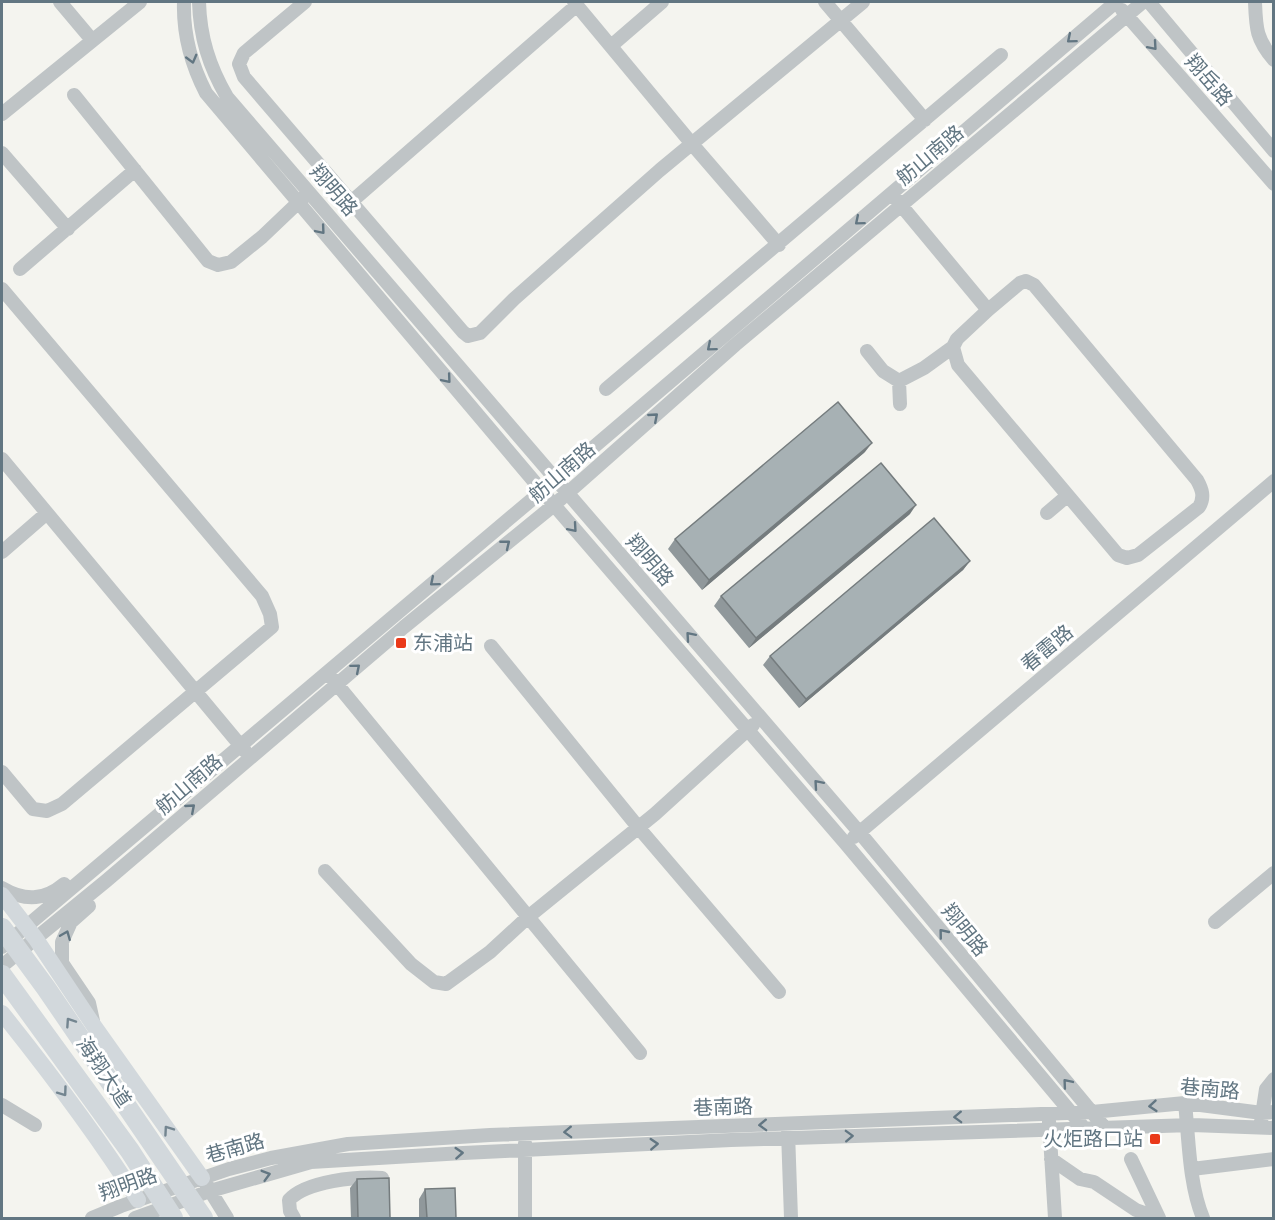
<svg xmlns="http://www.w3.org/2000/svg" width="1275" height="1220" viewBox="0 0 1275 1220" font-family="Helvetica,'Noto Sans SC',sans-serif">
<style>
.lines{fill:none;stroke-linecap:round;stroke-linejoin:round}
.minor{stroke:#bfc4c6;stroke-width:14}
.major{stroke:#d2d8dc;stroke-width:16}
.highway{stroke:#d2d8dc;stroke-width:20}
.wall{fill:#90989b}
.shaded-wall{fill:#757c7e}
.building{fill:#a7b1b4;stroke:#757c7e;stroke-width:1.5}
.oneway{stroke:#627682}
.oneway2{stroke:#738590}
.poi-dot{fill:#ea3919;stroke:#fff;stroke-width:2}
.labels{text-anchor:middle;stroke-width:6;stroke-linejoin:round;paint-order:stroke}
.street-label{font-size:20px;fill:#627682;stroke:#fff}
.poi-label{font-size:20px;fill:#627682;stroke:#fff;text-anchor:start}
</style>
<rect width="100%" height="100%" fill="#f4f4ef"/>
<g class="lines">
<path class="minor" d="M60,2L92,40
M184,2C183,34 191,64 206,93L554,505L846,844L1084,1128
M199,2C200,37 209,66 227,97L860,833L1105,1128
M305,2L244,53L239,64L244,77L463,332L468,336L480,333L514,299L660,170L863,2
M574,2L692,144L779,245
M825,2L925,120
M1149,2L1274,151
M1255,2C1256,28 1256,39 1274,60
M1122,10L1274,184
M611,46L662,2
M74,95L208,261L218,265L231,262L262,237L304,197
M2,114L140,2
M2,153L68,229
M895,198L988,310L957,339L953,347L958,365L1118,555L1127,558L1138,555L1199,507C1205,497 1202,489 1197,480L1034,285L1026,281L1020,283L988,310
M351,202L577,5
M20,269L135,170
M2,289L262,596L270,614L272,627L62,804L47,811L33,809L2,772
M867,351L883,371L899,381L924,368L953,347
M899,381L900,404
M606,389L1001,55
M2,459L245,751
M1047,513L1067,496
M2,552L47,513
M491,646L638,827L779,992
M331,677L640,1053
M854,837L1274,481
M325,871L411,964L434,982L446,984L490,952L528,917L655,814L753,725
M2,888C24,901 44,901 64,884
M89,906L71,922L62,942V963L89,1003L93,1021
M1215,922L1274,873
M2,947L555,480L1116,2
M2,966L106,881L404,627L554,505L735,345L1143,2
M1185,1103C1189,1141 1189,1184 1203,1218
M2,1105L35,1125
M1049,1121L1055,1218
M1261,1122L1266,1089L1274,1079
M788,1132L791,1218
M1051,1159L1080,1179L1094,1182L1136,1210L1159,1218
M1131,1159L1159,1218
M1192,1169L1274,1159
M206,1184L227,1218
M92,1218L121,1206L229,1169L271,1158L348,1144L490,1135L1092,1112L1185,1103L1262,1113L1274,1112
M135,1218L210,1191L311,1162L463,1153L731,1140L1192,1125L1274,1128
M294,1218L290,1211L289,1200C306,1181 358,1176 382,1178
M525,1218V1143"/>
<path class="major" d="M2,895L36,939L94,1026L202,1178
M2,1013C50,1073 97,1135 138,1200"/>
<path class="highway" d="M2,928L46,988L203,1218
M2,975L130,1151L173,1218"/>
</g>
<path class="wall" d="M865,452L702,590L668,549L675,539Z
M910,514L749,648L714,606L721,596Z
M970,561L963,570L799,708L763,665L770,656Z
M357,1179L390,1218H351L350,1188Z
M425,1189L456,1218H419V1199Z"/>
<path class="shaded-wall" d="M872,443L865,452L702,590L709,580Z
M916,505L910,514L749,648L756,638Z
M970,561L963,570L799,708L806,699Z"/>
<path class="building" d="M838,402L872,443L709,580L675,539Z
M881,463L916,505L756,638L721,596Z
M934,518L970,561L806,699L770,656Z
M389,1178L390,1218H358L357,1179Z
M455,1188L456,1218H427L425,1189Z"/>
<defs><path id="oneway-chevron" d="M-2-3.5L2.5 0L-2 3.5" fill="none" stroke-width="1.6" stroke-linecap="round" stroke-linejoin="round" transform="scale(1.5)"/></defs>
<g class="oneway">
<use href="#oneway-chevron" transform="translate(1071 39) rotate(140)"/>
<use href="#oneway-chevron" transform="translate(1153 46) rotate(49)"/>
<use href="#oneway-chevron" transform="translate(192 59) rotate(75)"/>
<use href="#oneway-chevron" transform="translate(859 221) rotate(140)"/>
<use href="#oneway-chevron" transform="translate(321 230) rotate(50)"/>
<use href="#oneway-chevron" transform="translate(711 347) rotate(140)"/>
<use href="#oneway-chevron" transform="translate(447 379) rotate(50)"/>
<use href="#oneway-chevron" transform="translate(654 417) rotate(-41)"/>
<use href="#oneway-chevron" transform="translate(573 528) rotate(49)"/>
<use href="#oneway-chevron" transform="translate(506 544) rotate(-39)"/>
<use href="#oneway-chevron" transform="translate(434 582) rotate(140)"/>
<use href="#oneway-chevron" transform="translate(690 636) rotate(-131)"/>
<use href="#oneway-chevron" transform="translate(356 668) rotate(-40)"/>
<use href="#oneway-chevron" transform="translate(818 784) rotate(-131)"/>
<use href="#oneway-chevron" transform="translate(191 808) rotate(-41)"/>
<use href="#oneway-chevron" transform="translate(943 933) rotate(-129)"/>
<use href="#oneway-chevron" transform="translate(66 935) rotate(-68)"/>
<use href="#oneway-chevron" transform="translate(1067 1083) rotate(-130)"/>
<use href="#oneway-chevron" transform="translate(1153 1106) rotate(175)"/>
<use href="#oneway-chevron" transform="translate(958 1117) rotate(178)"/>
<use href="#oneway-chevron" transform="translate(763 1125) rotate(178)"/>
<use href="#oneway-chevron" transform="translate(568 1132) rotate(178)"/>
<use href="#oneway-chevron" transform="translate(849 1136) rotate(-2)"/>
<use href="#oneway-chevron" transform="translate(654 1144) rotate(-3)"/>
<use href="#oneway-chevron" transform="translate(459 1153) rotate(-4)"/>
<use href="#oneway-chevron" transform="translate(266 1175) rotate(-16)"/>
</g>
<g class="oneway2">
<use href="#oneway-chevron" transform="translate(70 1022) rotate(-124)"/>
<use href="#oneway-chevron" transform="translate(63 1092) rotate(54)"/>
<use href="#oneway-chevron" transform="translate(168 1130) rotate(-125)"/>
</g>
<g class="poi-dot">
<rect x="395" y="637" width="12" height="12" rx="3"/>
<rect x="1149" y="1133" width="12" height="12" rx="3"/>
</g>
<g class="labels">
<g class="street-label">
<text transform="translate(1209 80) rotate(49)" y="7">翔岳路</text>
<text transform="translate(930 155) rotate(-40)" y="7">舫山南路</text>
<text transform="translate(334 190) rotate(49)" y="7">翔明路</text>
<text transform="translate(562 472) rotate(-41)" y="7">舫山南路</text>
<text transform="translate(650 560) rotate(49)" y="7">翔明路</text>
<text transform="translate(1047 648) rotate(-40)" y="7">春雷路</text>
<text transform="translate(189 784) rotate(-41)" y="7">舫山南路</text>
<text transform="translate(965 930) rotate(51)" y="7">翔明路</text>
<text transform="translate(104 1072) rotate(56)" y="7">海翔大道</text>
<text transform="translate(1210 1089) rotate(5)" y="7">巷南路</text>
<text transform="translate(723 1107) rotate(-2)" y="7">巷南路</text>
<text transform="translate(235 1148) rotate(-16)" y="7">巷南路</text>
<text transform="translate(128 1184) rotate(-20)" y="7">翔明路</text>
</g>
<g class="poi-label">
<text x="413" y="650">东浦站</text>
<text x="1143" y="1146" text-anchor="end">火炬路口站</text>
</g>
</g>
<rect width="1275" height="1220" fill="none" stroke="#627682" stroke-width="6"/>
</svg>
